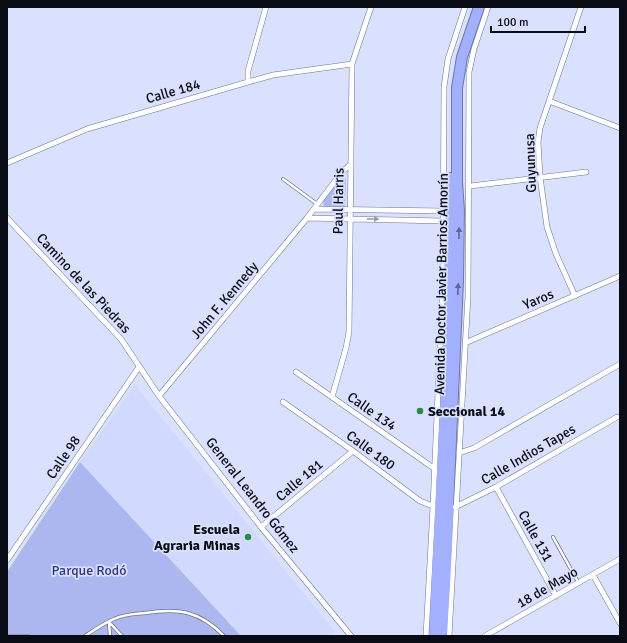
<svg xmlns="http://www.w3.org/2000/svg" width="627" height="643" viewBox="0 0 627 643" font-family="Signika,sans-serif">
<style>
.built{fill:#d1d9fe}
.green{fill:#acb7ef}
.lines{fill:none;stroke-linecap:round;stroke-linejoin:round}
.lane-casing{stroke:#6f758f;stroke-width:4}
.street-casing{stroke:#6f758f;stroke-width:6}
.highway-casing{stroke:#6d77ac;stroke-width:12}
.lane{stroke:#fff;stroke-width:2.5}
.street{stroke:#fff;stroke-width:5}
.highway{stroke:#a2b0fd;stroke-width:10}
.oneway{fill:#9d9ea1}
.oneway2{fill:#5e6695}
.poi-dot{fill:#248d44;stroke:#dae1fe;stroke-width:1.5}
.labels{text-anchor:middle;stroke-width:3.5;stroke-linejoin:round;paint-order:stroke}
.street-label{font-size:14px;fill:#0a0c15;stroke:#dae1fe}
.poi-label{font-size:14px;font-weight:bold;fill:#0a0c15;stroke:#dae1fe;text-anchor:start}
.park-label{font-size:14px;fill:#2f357e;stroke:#dae1fe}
</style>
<rect width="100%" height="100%" fill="#dae1fe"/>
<path class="built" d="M135,385L335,632L331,636H241L80,462Z"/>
<path class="green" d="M341,177L346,179L345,205L343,207H324L323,201Z
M80,462L241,636H7V572Z"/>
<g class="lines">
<defs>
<path id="lane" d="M283,179L317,204
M553,537L578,582
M109,622L122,636
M109,623L110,636
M10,636H28
M85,636C94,630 104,623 114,619C124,614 135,614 145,613C179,608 200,611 224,636"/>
<path id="street" d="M248,82V71L266,7
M549,101L620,128
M7,163L87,129L248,82L273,75L352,64
M470,186L586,172
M314,209L443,211L444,212
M7,218L121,339L159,396L261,527L351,636
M307,218L443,221L445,219
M575,296L556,254L547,227L540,177L538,142L540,128L581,7
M465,343L620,276
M296,372L435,469
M159,396L307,218L342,172L351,164
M332,397L346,348L349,332L352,64L371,7
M283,402L353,451L420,501L435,507
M459,453L474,448L620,364
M496,487L556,596
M455,507L496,487L617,417
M261,527L353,451
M7,560L139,367
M593,575L620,623
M426,636L433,507L443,280L444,87L448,59L465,7
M449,636L468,296L469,72L474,49L488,7
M485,636L620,559"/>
<path id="highway" d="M434,636L448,347L451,178
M442,636C444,593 448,551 448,508L458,281L459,210L457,182V88L462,57L479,7"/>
</defs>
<use href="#lane" class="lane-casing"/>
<use href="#street" class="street-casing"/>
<use href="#highway" class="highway-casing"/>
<use href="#lane" class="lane"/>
<use href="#street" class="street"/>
<use href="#highway" class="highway"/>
</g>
<defs><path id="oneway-solid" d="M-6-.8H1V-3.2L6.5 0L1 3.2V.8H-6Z"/></defs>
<use class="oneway" href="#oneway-solid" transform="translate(373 219) rotate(1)"/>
<g class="oneway2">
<use href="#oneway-solid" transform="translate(459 233) rotate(-89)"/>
<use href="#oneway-solid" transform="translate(458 289) rotate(-88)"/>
</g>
<g class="poi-dot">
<circle cx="420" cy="411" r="4"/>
<circle cx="248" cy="537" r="4"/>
</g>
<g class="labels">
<g class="street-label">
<text transform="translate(173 91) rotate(-16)" y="5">Calle 184</text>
<text transform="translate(530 163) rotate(-92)" y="5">Guyunusa</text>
<text transform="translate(338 201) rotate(-89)" y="5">Paul Harris</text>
<text transform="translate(84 283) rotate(47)" y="5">Camino de las Piedras</text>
<text transform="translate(441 284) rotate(-89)" y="5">Avenida Doctor Javier Barrios Amorín</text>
<text transform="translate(538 299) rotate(-23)" y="5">Yaros</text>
<text transform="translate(224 300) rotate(-50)" y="5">John F. Kennedy</text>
<text transform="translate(372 411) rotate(35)" y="5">Calle 134</text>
<text transform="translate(371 450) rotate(36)" y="5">Calle 180</text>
<text transform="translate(528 454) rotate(-30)" y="5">Calle Indios Tapes</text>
<text transform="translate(63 457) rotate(-56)" y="5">Calle 98</text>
<text transform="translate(299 480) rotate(-40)" y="5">Calle 181</text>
<text transform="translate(253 495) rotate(52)" y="5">General Leandro Gómez</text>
<text transform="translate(536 536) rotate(61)" y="5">Calle 131</text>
<text transform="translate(547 587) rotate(-30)" y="5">18 de Mayo</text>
</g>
<g class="poi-label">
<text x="428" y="416">Seccional 14</text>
<text x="240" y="534" text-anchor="end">Escuela<tspan x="240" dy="16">Agraria Minas</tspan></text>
</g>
<g class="park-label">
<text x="89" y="575">Parque Rodó</text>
</g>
</g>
<rect width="627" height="643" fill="none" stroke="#0a0c15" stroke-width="16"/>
<path d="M491 26v6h94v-6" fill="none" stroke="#0a0c15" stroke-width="2"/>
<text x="497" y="26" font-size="12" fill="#0a0c15" stroke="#dae1fe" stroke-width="3" paint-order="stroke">100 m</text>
</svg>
